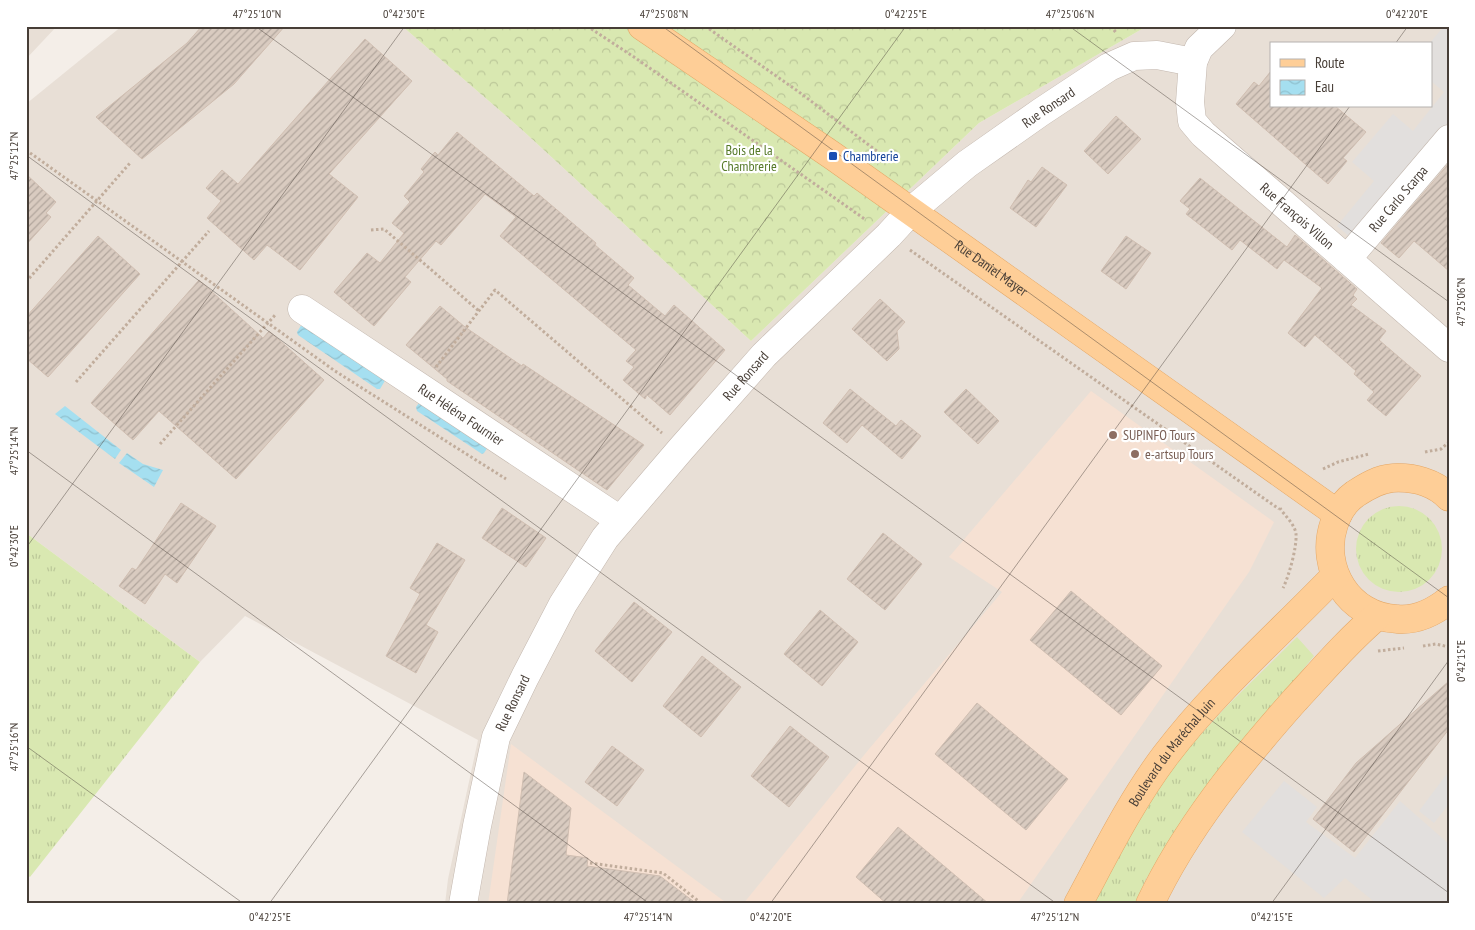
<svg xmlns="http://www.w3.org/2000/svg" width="1475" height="930" viewBox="0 0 1475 930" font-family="'PT Sans Narrow',sans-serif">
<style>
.residential{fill:#e8dfd6;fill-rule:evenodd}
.commercial{fill:#f6e1d3}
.grass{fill:url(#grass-tufts)}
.forest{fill:url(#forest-crowns)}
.parking{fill:#e2dfdd}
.water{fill:url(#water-waves)}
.building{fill:url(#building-hatch);stroke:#d0beb1}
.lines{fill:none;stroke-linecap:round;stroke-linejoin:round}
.minor-casing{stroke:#c3b7ae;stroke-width:29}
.major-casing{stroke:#e4a766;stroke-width:29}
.path{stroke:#c1ad9c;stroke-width:3;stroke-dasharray:2.5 2.5;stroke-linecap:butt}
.minor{stroke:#fff;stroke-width:28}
.major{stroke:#fece97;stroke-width:28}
.ticks{fill:none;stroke:#473e37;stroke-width:1;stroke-opacity:0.45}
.transit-dot{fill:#1a4fb4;stroke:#fff;stroke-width:2}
.education-dot{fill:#8d6e63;stroke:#fff;stroke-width:2}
.labels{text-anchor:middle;stroke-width:4.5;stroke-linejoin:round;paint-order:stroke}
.street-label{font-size:14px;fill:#473e37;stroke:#fff}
.park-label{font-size:14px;fill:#567a29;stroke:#fff}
.transit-label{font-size:14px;fill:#164399;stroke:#fff;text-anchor:start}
.education-label{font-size:14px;fill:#785e54;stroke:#fff;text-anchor:start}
.neatline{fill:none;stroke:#473e37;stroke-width:2}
.ticks-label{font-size:12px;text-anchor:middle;fill:#473e37}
</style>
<defs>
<pattern id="grass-tufts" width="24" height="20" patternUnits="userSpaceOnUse" patternTransform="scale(1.25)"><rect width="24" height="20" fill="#d9e8b1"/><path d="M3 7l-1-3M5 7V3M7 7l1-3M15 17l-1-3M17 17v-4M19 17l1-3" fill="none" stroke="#bcc899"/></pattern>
<pattern id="forest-crowns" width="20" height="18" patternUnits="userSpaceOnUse" patternTransform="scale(1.25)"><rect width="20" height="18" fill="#d9e8b1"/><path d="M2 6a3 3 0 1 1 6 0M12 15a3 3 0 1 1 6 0" fill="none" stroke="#bcc899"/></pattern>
<pattern id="water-waves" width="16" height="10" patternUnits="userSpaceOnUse" patternTransform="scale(1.25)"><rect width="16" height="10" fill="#a5dff0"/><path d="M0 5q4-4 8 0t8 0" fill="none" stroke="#8fc0ce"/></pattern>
<pattern id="building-hatch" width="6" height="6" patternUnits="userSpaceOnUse" patternTransform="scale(1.25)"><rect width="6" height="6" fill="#d9cbc0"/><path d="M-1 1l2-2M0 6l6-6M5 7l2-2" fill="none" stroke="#b2a69d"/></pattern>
</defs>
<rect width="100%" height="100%" fill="#f4eee8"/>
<path class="residential" d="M26,26H57L26,59Z
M122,26H402L520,128L751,341L979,123L1142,29L1158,26H1449V904H445L448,879L478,740L245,616L200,662L26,533V104ZM1271,44H1431V106H1271Z"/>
<path class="commercial" d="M1091,391L1274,522L1249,572L1017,904H743L869,749L1002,592L949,557Z
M511,744L728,904H488Z"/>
<path class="grass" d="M1356 549a43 43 0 1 1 86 0a43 43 0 1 1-86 0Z
M26,533L200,662L30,877L26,874Z
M1297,637L1314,656L1204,791L1146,879L1135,904H1094L1145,808L1185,752L1225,708Z"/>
<path class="forest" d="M402,26H1158L1142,29L979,123L751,341L520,128Z"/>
<path class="parking" d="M1444,26H1449V121L1351,238L1337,226L1374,181L1352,162L1393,114L1413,131L1444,92L1431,81V44H1429Z
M1449,771V804L1434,823L1419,811Z
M1284,781L1317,807L1306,822L1355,858L1400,801L1449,844V904H1377L1345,878L1324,898L1242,832Z"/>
<path class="water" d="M302,324L386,379L380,389H377L298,335L297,332Z
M419,403L488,447L484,453L482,454L417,411L416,407Z
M65,406L121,450L115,459L55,414Z
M127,453L143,464L163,470L154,487L119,463Z"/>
<path class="building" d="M202,26H285L234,84L142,159L96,117L187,43Z
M365,39L412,81L329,174L358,197L300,270L267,245L254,260L207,218L221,201L206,188L222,170L238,184Z
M1271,71V106H1335L1366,132L1343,158L1347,161L1328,184L1236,104L1254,82L1259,86Z
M1116,116L1141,139L1108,174L1084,151Z
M457,132L534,196L537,193L596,243L595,245L634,278L628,285L665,316L674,305L725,350L670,415L647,395L645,399L623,380L634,367L626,361L636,350L500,236L516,217L485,194L441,245L436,241L405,277L411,282L374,326L334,292L367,253L380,263L404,233L392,223L410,202L404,196L424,172L421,169L435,152L438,155Z
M1449,163V271L1414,241L1399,258L1381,243Z
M1042,167L1067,185L1036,227L1010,208L1028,180L1031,182Z
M26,174L56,202L46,213L51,217L26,245Z
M1200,178L1287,247L1295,235L1357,289L1353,295L1357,299L1351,305L1386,331L1379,340L1421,376L1386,416L1367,400L1374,392L1354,374L1356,371L1315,335L1305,347L1288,333L1322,288L1284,260L1277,269L1240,240L1232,250L1186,214L1190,209L1180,201Z
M98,236L140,274L48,377L26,358V317Z
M1126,236L1151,253L1126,289L1101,271Z
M199,280L263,338L269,331L324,380L236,479L159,411L133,440L91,403Z
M880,299L905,322L897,331L899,349L887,361L852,329Z
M440,306L465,327L500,351L522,366L523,364L644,445L607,490L447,381V379L406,345Z
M850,389L896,426L901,420L921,436L902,459L862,425L847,443L823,423Z
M966,389L999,421L978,444L944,412Z
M181,503L216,526L177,583L165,574L145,604L119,586L132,568L136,570Z
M502,508L546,538L526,567L482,538Z
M883,533L922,564L885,610L847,579Z
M437,543L465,560L426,625L438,632L416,673L386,656L420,594L410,588Z
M1071,591L1162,666L1121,715L1030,640Z
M634,602L672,632L632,682L595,651Z
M820,610L858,642L822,686L784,654Z
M702,656L741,687L701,737L663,706Z
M1449,681V729L1354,852L1313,819L1356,763Z
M977,703L1068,779L1026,830L935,754Z
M790,726L829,757L789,807L751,776Z
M612,746L644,770L617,806L585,782Z
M524,772L571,808L566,855L588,858L587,866L660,876L697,904H507Z
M898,827L989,904H887L856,877Z"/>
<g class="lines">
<defs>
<g id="minor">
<path id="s1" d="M1222,26L1199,48L1193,62L1190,102L1192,121L1203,134L1449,348"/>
<path id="s2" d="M1347,259L1449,139"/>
<path id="s3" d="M302,309L620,520"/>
<path id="s4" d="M463,904L477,826L496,737L525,677L563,604L605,538L681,449L764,355L889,235L911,211L967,164L1041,112L1109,67L1134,56L1157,55L1193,62"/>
</g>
<g id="major">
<path id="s5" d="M642,26L833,156L1338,514"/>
<path d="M1449,497C1434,482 1413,477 1393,478C1379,479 1367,486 1355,494C1345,501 1338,512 1334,524C1319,568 1349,617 1397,619C1417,621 1434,612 1449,600"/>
<path id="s6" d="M1078,904C1105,854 1131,801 1165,756C1215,690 1277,636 1335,576"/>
<path d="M1150,904C1186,828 1240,762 1295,700C1322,671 1347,641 1377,616"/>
</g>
</defs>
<use href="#minor" class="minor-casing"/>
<use href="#major" class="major-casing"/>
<path class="path" d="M587,26L634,57L866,220
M705,26L799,92L886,158
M1111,26L1117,34
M26,150L335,371L506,479
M371,230L384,229L479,311
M910,250L1279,509
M26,282L130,163
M436,367L495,290L662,433
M76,382L209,231
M160,444L276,314
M1425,452L1441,449L1449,442
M1323,469L1338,462L1369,454
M1280,508C1283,514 1295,524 1296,534C1297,547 1289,576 1283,588
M1423,646L1436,644L1449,647
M1378,651L1404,648
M590,863L663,873L702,904"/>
<use href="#minor" class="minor"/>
<use href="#major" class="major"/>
</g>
<path class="ticks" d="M255,26L1449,893M662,26L1449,598M1069,26L1449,302M1395,44L1408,26M26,155L1057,904M26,450L650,904M26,548L405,26M26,746L244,904M269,904L906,26M770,904L1350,106M1271,904L1449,660"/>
<rect class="transit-dot" x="828" y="151" width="10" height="10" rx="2.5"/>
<g class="education-dot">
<circle cx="1113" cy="435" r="5"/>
<circle cx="1135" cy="454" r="5"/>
</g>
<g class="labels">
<g class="street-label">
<text dy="5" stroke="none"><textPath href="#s4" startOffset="1018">Rue Ronsard</textPath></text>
<text dy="5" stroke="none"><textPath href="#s2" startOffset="79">Rue Carlo Scarpa</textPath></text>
<text dy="5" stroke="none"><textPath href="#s1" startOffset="248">Rue François Villon</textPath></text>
<text dy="5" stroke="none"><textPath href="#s5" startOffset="425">Rue Daniel Mayer</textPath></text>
<text dy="5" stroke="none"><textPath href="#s4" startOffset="612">Rue Ronsard</textPath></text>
<text dy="5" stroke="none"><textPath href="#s3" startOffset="191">Rue Héléna Fournier</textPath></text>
<text dy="5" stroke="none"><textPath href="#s4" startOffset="208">Rue Ronsard</textPath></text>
<text dy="5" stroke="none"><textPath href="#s6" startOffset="179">Boulevard du Maréchal Juin</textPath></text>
</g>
<g class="park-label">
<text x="749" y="155">Bois de la<tspan x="749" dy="16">Chambrerie</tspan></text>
</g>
<g class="transit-label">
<text x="843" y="161">Chambrerie</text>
</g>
<g class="education-label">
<text x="1123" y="440">SUPINFO Tours</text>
<text x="1145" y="459">e-artsup Tours</text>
</g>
</g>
<rect width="1475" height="930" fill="none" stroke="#ffffff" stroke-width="55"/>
<rect x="1270" y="42" width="162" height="65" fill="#ffffff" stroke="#b5b2af"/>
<rect x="1280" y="59" width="25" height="8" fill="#fece97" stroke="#b5b2af"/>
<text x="1315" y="68" font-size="15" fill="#473e37">Route</text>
<rect x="1280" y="80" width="25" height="15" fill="url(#water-waves)" stroke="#b5b2af"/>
<text x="1315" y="92" font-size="15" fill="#473e37">Eau</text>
<rect x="28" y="28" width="1420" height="874" class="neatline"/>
<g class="ticks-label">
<text x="257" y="18">47°25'10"N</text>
<text x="404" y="18">0°42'30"E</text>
<text x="664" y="18">47°25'08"N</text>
<text x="906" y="18">0°42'25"E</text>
<text x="1070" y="18">47°25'06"N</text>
<text x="1407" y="18">0°42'20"E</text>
<text transform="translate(14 156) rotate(-90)" y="4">47°25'12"N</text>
<text transform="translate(1461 302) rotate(-90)" y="4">47°25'06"N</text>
<text transform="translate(14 451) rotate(-90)" y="4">47°25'14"N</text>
<text transform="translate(14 546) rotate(-90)" y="4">0°42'30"E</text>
<text transform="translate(1461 661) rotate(-90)" y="4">0°42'15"E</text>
<text transform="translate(14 747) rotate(-90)" y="4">47°25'16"N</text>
<text x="270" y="921">0°42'25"E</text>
<text x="648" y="921">47°25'14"N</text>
<text x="771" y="921">0°42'20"E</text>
<text x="1055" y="921">47°25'12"N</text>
<text x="1272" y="921">0°42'15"E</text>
</g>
</svg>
